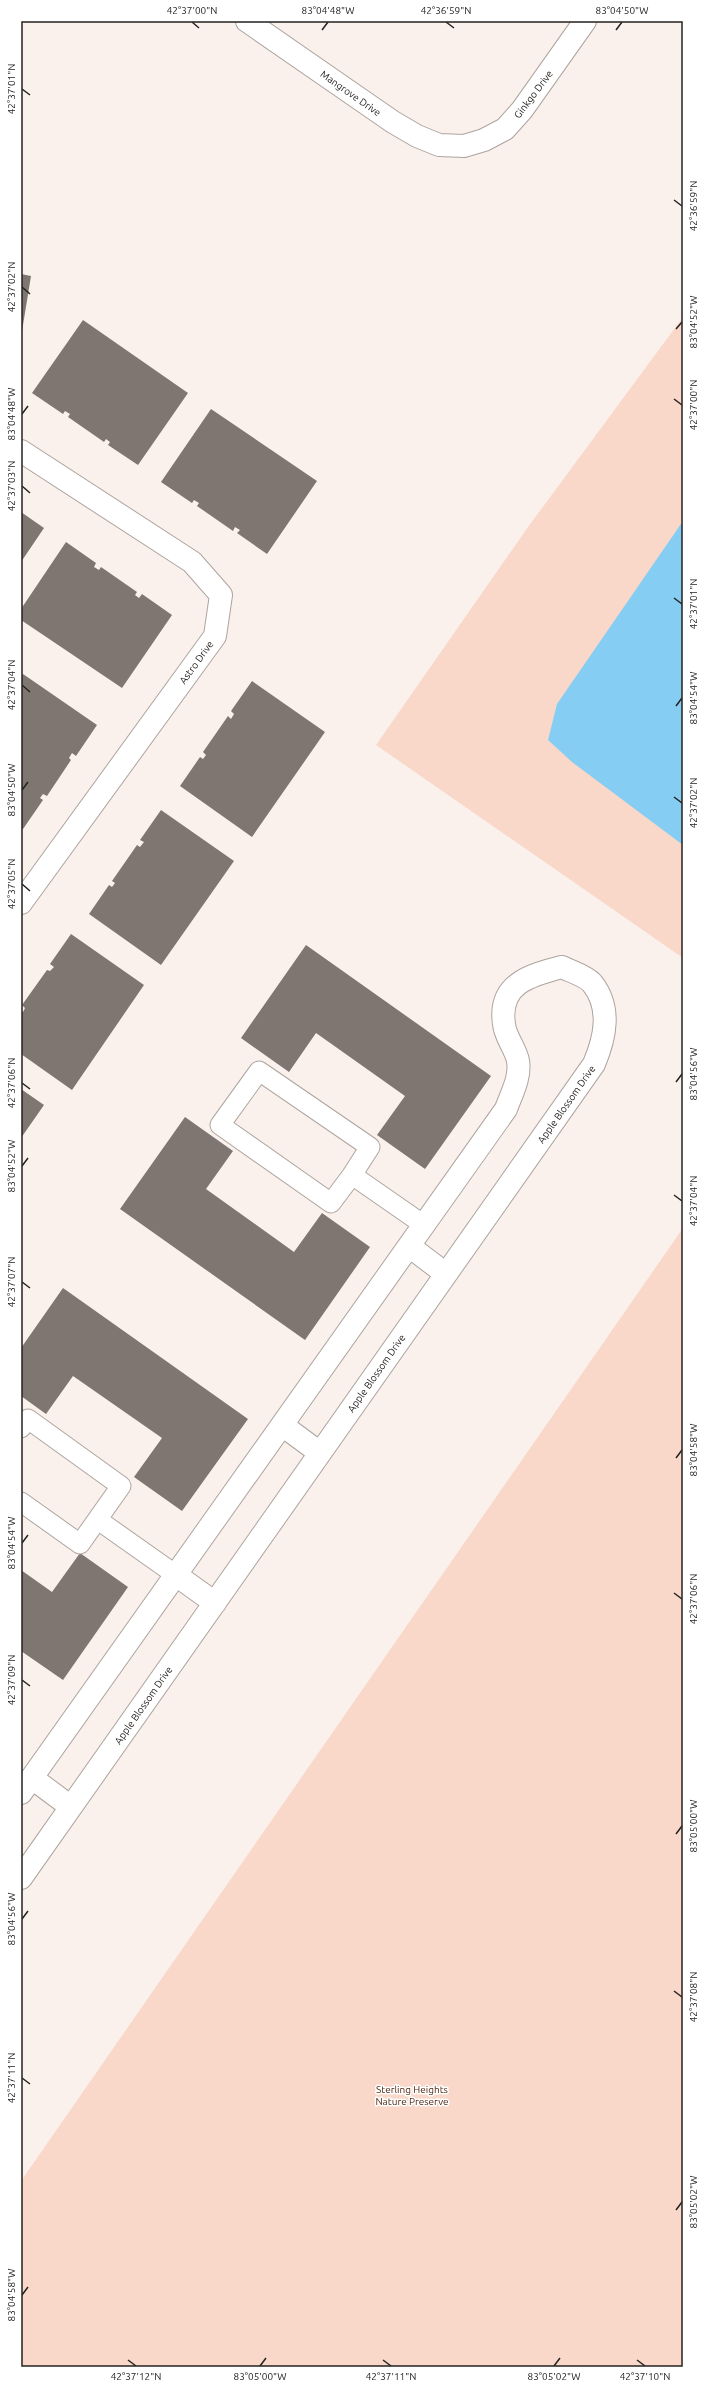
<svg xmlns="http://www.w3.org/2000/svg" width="704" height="2388" viewBox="0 0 704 2388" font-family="Ubuntu,sans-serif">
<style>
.green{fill:#f9d8c9}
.water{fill:#86cdf3}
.building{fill:#7f7672}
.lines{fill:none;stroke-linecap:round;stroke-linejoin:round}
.lane-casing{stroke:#ada49f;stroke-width:21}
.street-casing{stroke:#ada49f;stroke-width:24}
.lane{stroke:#fff;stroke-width:19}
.street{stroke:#fff;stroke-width:22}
.ticks{fill:none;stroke:#252220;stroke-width:1.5}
.labels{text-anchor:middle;stroke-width:3;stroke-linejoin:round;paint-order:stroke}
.street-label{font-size:10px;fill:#252220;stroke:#fff}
.park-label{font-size:10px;fill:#481f08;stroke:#fff}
.neatline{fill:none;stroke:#252220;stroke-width:1.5}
.ticks-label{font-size:10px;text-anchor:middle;fill:#252220}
</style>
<rect width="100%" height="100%" fill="#fbf1ec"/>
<path class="green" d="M683,317V958L376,745L528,527Z
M683,1228V2367H21V2181Z"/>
<path class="water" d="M683,521V845L572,762L548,740L557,704Z"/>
<path class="building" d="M21,274L31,276L22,331H21Z
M83,320L188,393L138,465L108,445L110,442L106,439L104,442L68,417L70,414L65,411L63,414L32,393Z
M211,409L317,481L267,554L237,533L240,530L235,527L233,531L197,506L199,503L194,500L192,503L161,482Z
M21,512L44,528L21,562Z
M66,542L96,563L94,567L99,570L101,567L137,592L135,595L139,598L142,594L172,615L122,688L21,620V609Z
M23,674L97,725L76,756L72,753L69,758L71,760L47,796L43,794L40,798L43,800L23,829L21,828V677Z
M252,681L325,732L252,837L180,786L200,757L203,759L206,755L203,752L228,716L231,719L234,714L231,711Z
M161,810L234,861L161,965L89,914L109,885L112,887L115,883L112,881L137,845L140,847L144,842L140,840Z
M71,934L144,985L72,1090L21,1054V1011L23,1012L25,1008L22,1005L47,970L50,971L54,967L50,964Z
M306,945L491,1076L425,1169L377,1135L405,1096L316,1033L289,1072L241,1038Z
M21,1089L44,1105L21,1138Z
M185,1117L233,1151L206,1189L294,1252L322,1213L370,1247L305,1340L120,1209Z
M63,1288L248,1419L182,1511L134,1477L162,1438L73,1376L46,1414L21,1396V1348Z
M80,1553L128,1587L63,1680L21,1651V1570L52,1592Z"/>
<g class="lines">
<defs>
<path id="lane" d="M352,1175L331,1203L220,1125L259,1071L370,1147L352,1175L424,1225
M21,1428L28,1419L121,1486L80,1544L21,1502
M98,1520L176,1575"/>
<path id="street" d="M247,21L393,122L417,136L439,145L464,146L484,140L505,129L522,110L585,21
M21,451L192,562L221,595L215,636L21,903
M409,1246L446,1274
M282,1425L320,1453
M176,1575L215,1603
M32,1778L71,1807
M21,1793L506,1109C511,1095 521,1077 518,1061C516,1049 505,1037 504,1024C498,984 530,975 562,967C570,971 586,976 592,983C612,1008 605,1038 594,1064L21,1878"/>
</defs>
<use href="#lane" class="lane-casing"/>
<use href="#street" class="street-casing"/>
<use href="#lane" class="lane"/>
<use href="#street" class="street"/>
</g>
<path class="ticks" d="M192,22L199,28M446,22L454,28M322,30L328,22M616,30L622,22M22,89L30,95M674,200L682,206M22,287L30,294M676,329L682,322M674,399L682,405M22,414L28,406M22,486L30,493M674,598L682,604M22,685L30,692M676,706L682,698M22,790L28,782M674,797L682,803M22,884L30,891M676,1082L682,1074M22,1083L30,1089M22,1166L28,1158M674,1195L682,1201M22,1282L30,1288M676,1458L682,1450M22,1543L28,1535M674,1593L682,1599M22,1680L30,1686M676,1834L682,1826M22,1919L28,1911M674,1991L682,1997M22,2078L30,2084M676,2210L682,2202M22,2295L28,2287M128,2360L136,2366M383,2360L391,2366M637,2360L645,2366M260,2366L266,2358M554,2366L560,2358"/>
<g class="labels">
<g class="street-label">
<text transform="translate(351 93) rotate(35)" y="4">Mangrove Drive</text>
<text transform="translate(533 94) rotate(-53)" y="4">Ginkgo Drive</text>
<text transform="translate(196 662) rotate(-54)" y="4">Astro Drive</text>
<text transform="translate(566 1104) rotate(-55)" y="4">Apple Blossom Drive</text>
<text transform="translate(376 1373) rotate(-55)" y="4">Apple Blossom Drive</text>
<text transform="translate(143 1705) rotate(-55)" y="4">Apple Blossom Drive</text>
</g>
<g class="park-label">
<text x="412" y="2093">Sterling Heights<tspan x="412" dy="12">Nature Preserve</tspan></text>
</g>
</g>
<rect width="704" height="2388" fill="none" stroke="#ffffff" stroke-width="44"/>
<rect x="22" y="22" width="660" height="2344" class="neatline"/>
<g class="ticks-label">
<text x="192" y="14">42°37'00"N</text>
<text x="328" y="14">83°04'48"W</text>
<text x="446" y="14">42°36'59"N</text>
<text x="622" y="14">83°04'50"W</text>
<text transform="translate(11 89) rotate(-90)" y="4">42°37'01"N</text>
<text transform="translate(693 206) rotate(-90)" y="4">42°36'59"N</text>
<text transform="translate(11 287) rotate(-90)" y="4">42°37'02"N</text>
<text transform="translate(693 322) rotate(-90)" y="4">83°04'52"W</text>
<text transform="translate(693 405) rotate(-90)" y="4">42°37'00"N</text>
<text transform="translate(11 414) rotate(-90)" y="4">83°04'48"W</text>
<text transform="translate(11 486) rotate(-90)" y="4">42°37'03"N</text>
<text transform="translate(693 604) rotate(-90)" y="4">42°37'01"N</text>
<text transform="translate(11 685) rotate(-90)" y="4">42°37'04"N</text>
<text transform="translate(693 698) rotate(-90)" y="4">83°04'54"W</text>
<text transform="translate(11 790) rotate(-90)" y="4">83°04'50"W</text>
<text transform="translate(693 803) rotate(-90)" y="4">42°37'02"N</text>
<text transform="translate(11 884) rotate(-90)" y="4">42°37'05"N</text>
<text transform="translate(693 1074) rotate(-90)" y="4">83°04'56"W</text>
<text transform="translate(11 1083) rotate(-90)" y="4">42°37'06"N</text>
<text transform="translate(11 1166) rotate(-90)" y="4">83°04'52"W</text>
<text transform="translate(693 1201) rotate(-90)" y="4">42°37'04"N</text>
<text transform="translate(11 1282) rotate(-90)" y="4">42°37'07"N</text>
<text transform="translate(693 1450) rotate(-90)" y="4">83°04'58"W</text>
<text transform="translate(11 1543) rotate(-90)" y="4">83°04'54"W</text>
<text transform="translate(693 1599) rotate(-90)" y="4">42°37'06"N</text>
<text transform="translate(11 1680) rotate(-90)" y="4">42°37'09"N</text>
<text transform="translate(693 1826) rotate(-90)" y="4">83°05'00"W</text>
<text transform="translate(11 1919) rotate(-90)" y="4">83°04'56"W</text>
<text transform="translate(693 1997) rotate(-90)" y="4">42°37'08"N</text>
<text transform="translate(11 2078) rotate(-90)" y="4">42°37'11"N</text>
<text transform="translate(693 2202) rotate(-90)" y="4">83°05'02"W</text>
<text transform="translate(11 2295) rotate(-90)" y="4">83°04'58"W</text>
<text x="136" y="2380">42°37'12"N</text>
<text x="260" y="2380">83°05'00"W</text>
<text x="391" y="2380">42°37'11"N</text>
<text x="554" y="2380">83°05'02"W</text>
<text x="645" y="2380">42°37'10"N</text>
</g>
</svg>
